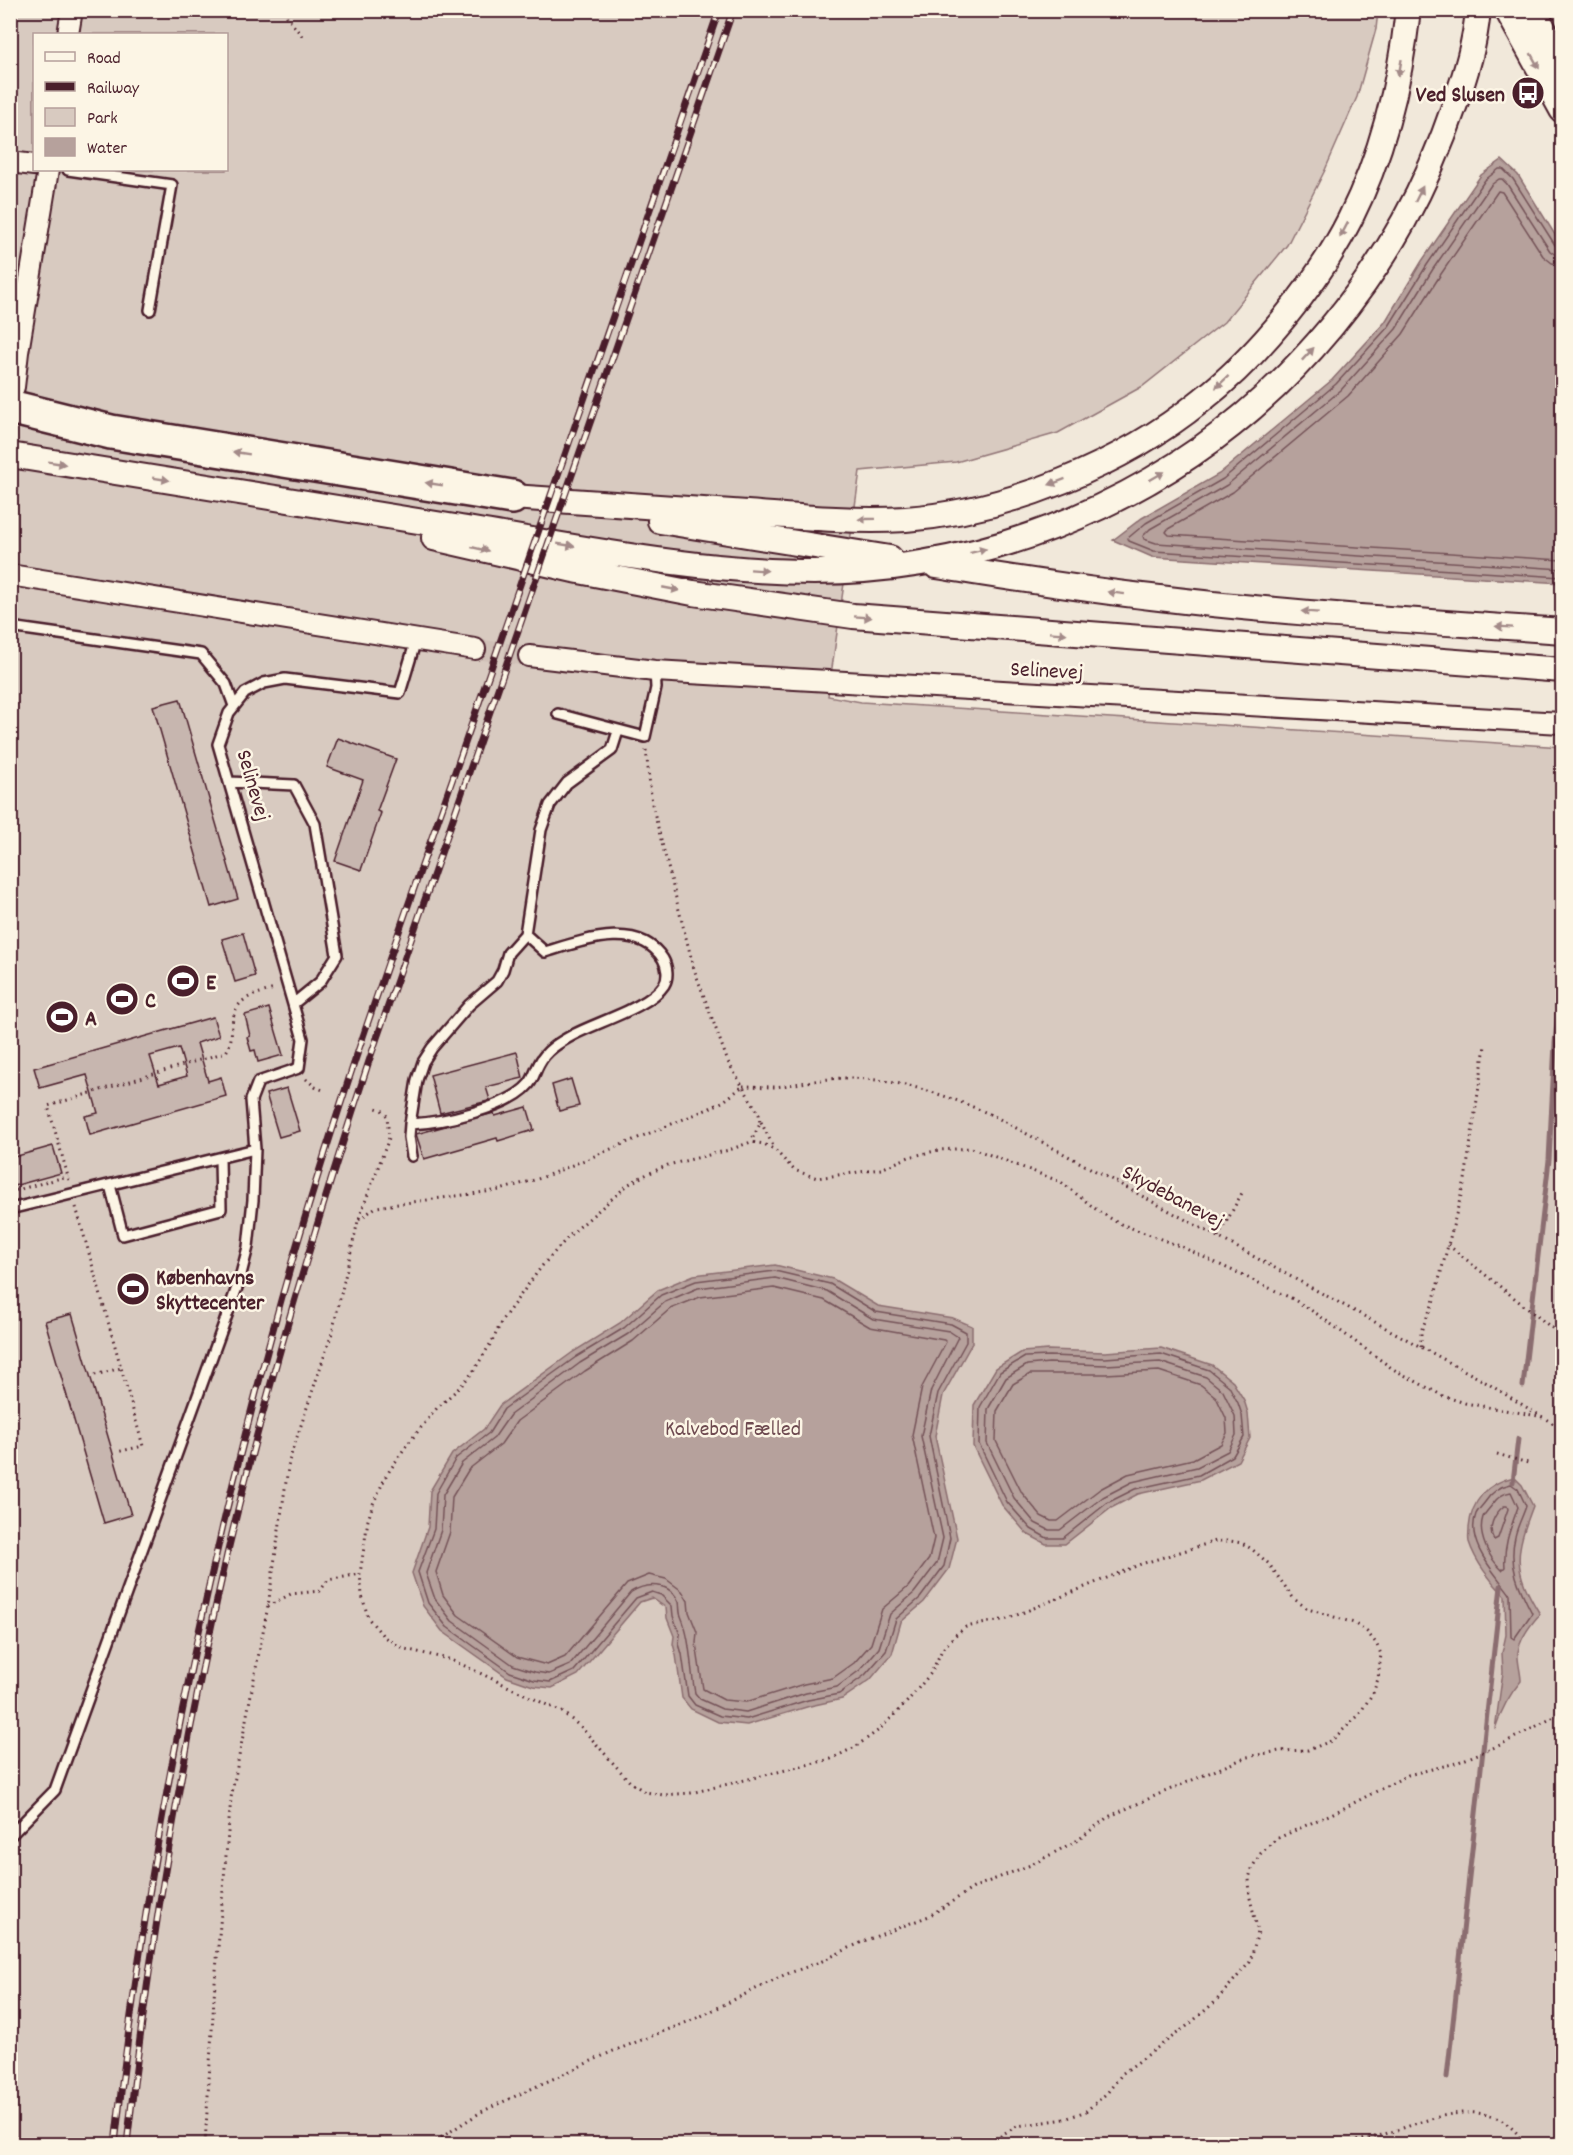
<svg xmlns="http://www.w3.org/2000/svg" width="1573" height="2155" viewBox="0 0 1573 2155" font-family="Dekko,sans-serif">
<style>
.green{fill:#d8cac0;stroke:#917476;stroke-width:1.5;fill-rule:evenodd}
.water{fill:#b6a19c;stroke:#8b6d6f;stroke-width:1.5}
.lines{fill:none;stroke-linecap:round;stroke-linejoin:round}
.shore{stroke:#755358;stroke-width:1.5}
.stream{stroke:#8b6d6f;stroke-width:5}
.building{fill:#c7b6af;stroke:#4a1f2b;stroke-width:1.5;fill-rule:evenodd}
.minor-tunnel{stroke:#d0c0b7;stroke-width:20;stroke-dasharray:20 10;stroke-linecap:butt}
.service-casing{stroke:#4a1f2b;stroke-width:14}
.minor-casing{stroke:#4a1f2b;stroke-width:24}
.tertiary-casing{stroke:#4a1f2b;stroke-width:28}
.motorway-casing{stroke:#4a1f2b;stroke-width:38}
.path{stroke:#4a1f2b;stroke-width:3;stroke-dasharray:1.5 4.5;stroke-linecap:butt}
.service{stroke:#fcf5e5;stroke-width:9}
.minor{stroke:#fcf5e5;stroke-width:20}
.tertiary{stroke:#fcf5e5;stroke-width:24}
.motorway{stroke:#fcf5e5;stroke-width:33}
.rail-casing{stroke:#4a1f2b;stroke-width:7}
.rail{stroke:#fcf5e5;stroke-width:4.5;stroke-dasharray:14;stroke-linecap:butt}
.oneway{fill:#a38a88}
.labels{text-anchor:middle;stroke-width:5;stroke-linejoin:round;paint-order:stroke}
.poi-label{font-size:22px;font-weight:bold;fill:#4a1f2b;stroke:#fcf5e5;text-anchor:start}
.street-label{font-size:22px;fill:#4a1f2b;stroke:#fcf5e5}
.park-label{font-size:22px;fill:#6e4a50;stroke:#fcf5e5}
</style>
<rect width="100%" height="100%" fill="#f1e8da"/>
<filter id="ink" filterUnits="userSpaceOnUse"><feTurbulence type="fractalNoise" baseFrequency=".0167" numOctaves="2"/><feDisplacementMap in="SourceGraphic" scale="12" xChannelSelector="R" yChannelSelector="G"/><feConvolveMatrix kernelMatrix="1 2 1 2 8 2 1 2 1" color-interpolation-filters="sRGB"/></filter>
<g filter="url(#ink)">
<path class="green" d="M11,11H1378L1376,29L1357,97L1325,170L1287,245L1224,322L1143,386L1058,433L956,462L860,471L828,696L861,702L1562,747V2144H11ZM34,34H226V170H34Z"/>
<path class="water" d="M1502,160L1518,175L1562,246V583L1152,557L1113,540L1142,518L1219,474L1332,380L1385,322L1422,261L1481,175Z
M775,1265L833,1279L878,1306L953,1318L972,1326V1343L943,1395L935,1436L957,1538L949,1569L924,1602L901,1622L892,1654L870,1680L842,1699L810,1706L747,1725L718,1722L691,1709L682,1698L676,1655L673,1644L674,1636L667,1618L666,1608L652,1598L640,1602L578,1675L552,1688L533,1686L507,1677L442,1631L423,1606L412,1573L428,1527L430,1491L452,1454L484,1429L500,1405L573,1352L620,1323L658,1290L694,1275Z
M1161,1348L1212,1365L1233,1382L1244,1400L1248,1413L1250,1438L1238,1461L1201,1480L1138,1494L1111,1508L1065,1544H1046L1027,1534L1002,1505L973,1446L974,1405L996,1368L1022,1352L1048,1350L1105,1352Z
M1514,1477L1522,1485L1533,1506C1515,1553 1512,1569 1540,1614C1531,1624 1520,1638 1518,1652C1517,1661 1521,1672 1521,1681C1508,1696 1501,1710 1495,1729L1503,1672L1502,1653L1506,1635L1505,1596C1491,1582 1475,1561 1469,1542C1468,1538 1469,1533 1469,1528C1471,1501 1487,1483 1514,1477Z"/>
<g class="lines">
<path class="shore" d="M1562,248L1555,245L1513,179L1503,169H1499L1485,180L1427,265L1389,326L1336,384L1223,479L1146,523L1128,538L1129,541L1154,551L1562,577
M1562,256L1556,255L1550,251L1507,184L1502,179H1499L1491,185L1433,269L1396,329L1341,390L1227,485L1150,529L1143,536L1144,539L1156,543L1562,569
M1562,265L1552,263L1543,256L1502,192L1498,191L1441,274L1403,334L1348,396L1233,492L1168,529L1166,532L1169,535L1562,560
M775,1271L830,1284L876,1312L951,1324L966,1332V1342L938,1393L929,1436L950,1538L944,1566L920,1598L896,1619L886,1651L865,1675L839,1694L808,1700L747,1719L720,1716L695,1705L688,1696L682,1654L679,1644L680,1635L673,1616L672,1606L661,1595L652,1592L636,1598L574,1671L550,1682L534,1680L510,1672L447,1627L428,1603L418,1572L434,1529L436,1493L456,1458L489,1433L504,1409L576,1357L624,1328L661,1295L696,1281Z
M775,1278L827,1291L873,1319L949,1331L958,1337L931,1390L921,1436L943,1538L937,1563L914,1593L890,1614L879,1648L860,1670L837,1687L806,1693L746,1712L722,1709L700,1699L695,1693C690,1667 691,1640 681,1616C679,1612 680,1607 679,1602C670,1582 647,1582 631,1592L570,1665L549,1674L535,1672L513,1665L452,1621L435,1599L426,1573L441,1530L443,1495L462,1463L494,1438L510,1415L580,1363L628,1334L665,1302L698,1288Z
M774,1288L824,1300L870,1327L944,1340L946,1342L922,1387L912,1435L934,1538L929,1559L908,1587L882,1609L871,1644L854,1663L833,1678L804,1684L746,1702L724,1700L703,1689L696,1643L697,1632L689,1612L688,1601L682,1591L666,1579L649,1575L627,1584L565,1657L547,1665L517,1657L458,1615L443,1595L436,1572L450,1532L452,1497L469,1469L501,1444L517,1421L585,1371L633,1341L670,1309L700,1297Z
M1161,1354L1209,1370L1229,1386L1238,1403L1242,1415L1244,1437L1233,1456L1199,1475L1135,1489L1107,1503L1063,1538H1047L1031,1529L1007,1502L979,1444L980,1407L1000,1372L1025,1357L1049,1356L1105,1358Z
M1160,1362L1206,1377L1223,1391L1235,1416L1236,1435L1228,1451L1197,1467L1132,1482L1103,1497L1060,1530H1049L1035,1523L1014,1498L987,1443L988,1409L1006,1378L1027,1365L1049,1363L1106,1365Z
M1159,1371L1201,1385L1216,1397L1226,1418L1227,1433L1221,1444L1193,1459L1128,1474L1100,1489L1058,1521H1051L1041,1516L1022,1493L996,1441L997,1411L1013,1384L1030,1374H1106Z
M1511,1484L1518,1489L1526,1506C1523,1516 1517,1526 1515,1537C1508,1566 1519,1588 1532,1613L1514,1639L1511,1637L1510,1594C1495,1573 1465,1543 1476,1514C1478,1510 1482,1506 1485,1502C1491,1493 1500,1486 1511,1484Z
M1511,1492L1518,1507C1511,1527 1503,1546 1505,1567L1502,1570C1489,1558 1477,1535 1483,1517C1485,1513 1489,1509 1492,1505C1496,1499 1503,1493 1511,1492Z
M1504,1506H1507L1508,1509L1498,1538L1494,1540C1487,1528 1494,1514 1504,1506Z"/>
<path class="stream" d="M1523,1386L1549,1160L1555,1043L1562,970
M1513,1482L1518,1439
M1447,2077L1501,1586"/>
</g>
<path class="building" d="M180,699L238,899L211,907L153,706Z
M338,738L396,759L377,811L381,813L361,870L335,861L363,780L327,767Z
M243,933L255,976L235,982L222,939Z
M269,1008L283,1055L258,1062L255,1050L251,1051L247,1037L250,1036L245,1015Z
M213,1017L219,1036L197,1043L208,1081L221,1077L226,1096L90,1135L85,1116L98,1113L87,1075L40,1088L34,1068ZM179,1048L187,1076L159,1084L150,1056Z
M517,1052L523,1078L486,1087L490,1100L488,1101L440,1113L430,1075Z
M571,1079L579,1106L559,1111L552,1085Z
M287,1088L300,1131L279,1137L266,1094Z
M527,1107L534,1130L498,1141L497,1138L424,1159L416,1134L494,1113L495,1116Z
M53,1146L61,1173L10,1187V1158Z
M72,1314L131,1515L104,1523L45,1321Z"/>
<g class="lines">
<path class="minor-tunnel" d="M475,649L529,656"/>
<defs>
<path id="service" d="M68,170L172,185L150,310
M10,627L201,654L226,684L234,706
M558,714L645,737L656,688L655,671
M229,782L294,785L315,824L337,955L320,982L293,1004
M410,1124C440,1123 509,1108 529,1084C534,1078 535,1071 539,1064C546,1050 560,1042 573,1035C597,1022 650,1007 664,985C669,977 667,966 663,959C638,919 579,942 545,952L525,934
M412,1156L409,1137L410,1124L417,1080L423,1062L432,1048L469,1005L497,981L503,970L508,953L525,934L541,830L550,805L567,783L612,750L618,731
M110,1185L123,1235L221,1209L220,1158
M10,1209L255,1149
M10,1836L55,1790L239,1282L248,1247L253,1200L255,1149L251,1100L258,1082L299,1068L303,1039L218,744L229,713L245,693L264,683L285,679L400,693L416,640"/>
<path id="minor" d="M68,34L72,10
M10,162L34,165
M14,387L18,352L48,170
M10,575L475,649
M529,656L655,671L1562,723"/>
<path id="tertiary" d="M1507,10L1562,110
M1534,10L1562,65
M10,455C159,479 307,503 455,527C573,546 694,572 814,572C1014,571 1204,481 1331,327C1388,258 1426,189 1455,104C1466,73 1475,44 1478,10
M512,497C590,502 669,508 747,513C800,517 853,522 906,519C1009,511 1122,465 1202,400C1258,356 1318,283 1350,219C1383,153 1400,83 1408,10
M660,521L890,558
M434,538L574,570L693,593L853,616L1562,670
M936,566C1007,577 1079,589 1151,597C1288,614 1425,621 1562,631"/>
<path id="motorway" d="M10,407L111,432L512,497"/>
</defs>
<use href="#service" class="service-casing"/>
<use href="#minor" class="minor-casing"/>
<use href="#tertiary" class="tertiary-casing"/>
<use href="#motorway" class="motorway-casing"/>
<path class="path" d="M285,10L287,17L302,36
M1562,10V12
M646,750L652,804L694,969L728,1062L759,1114L760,1124L751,1141
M306,1079L315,1087L326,1091
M743,1086C753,1086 764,1087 775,1087C799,1084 824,1078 848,1078C900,1079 947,1095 994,1116L1482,1380L1562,1429
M761,1122L774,1148
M69,1180L48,1106L226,1052C232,1043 231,1036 232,1025C235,997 251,996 274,989
M10,1192L68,1176
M76,1207L143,1446L117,1452
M359,1220L376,1207L500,1190L541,1178L708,1109L724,1101L743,1086
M1218,1237L1242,1193
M1448,1245L1562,1336
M1421,1347V1331L1433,1303L1465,1180L1485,1046
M95,1375L121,1368
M1497,1454L1528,1463
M268,1606L291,1594L320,1591L328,1580L360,1574
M205,2144L215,1982L231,1798L268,1606L289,1461L332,1333L358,1221L389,1138L387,1116L382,1110L373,1107
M431,2144L481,2112L611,2052L695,2019L784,1975L820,1962L864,1941L929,1916L975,1887L1033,1864L1078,1840L1108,1817L1157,1795L1247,1757L1279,1751L1308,1750L1331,1741L1358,1716L1373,1693L1378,1679L1381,1654L1376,1643L1367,1632L1354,1623L1308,1609L1294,1599L1269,1564L1253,1550L1242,1543L1230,1541H1216L1141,1564L1007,1619L966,1627L954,1636L942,1650L931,1673L906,1703L879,1730L855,1747L831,1759L691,1793L663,1795L645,1792L630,1782L581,1727L562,1712L465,1666L448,1659L405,1649L384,1637L368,1618L362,1595L360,1574L368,1520L373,1504L386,1476L406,1446L437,1408L460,1387L473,1372L494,1338L502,1320L542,1266L570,1235L629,1184L643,1176L668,1165L729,1150L751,1142L764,1144L775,1150L794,1170L817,1178L881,1169L909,1157L939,1150L972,1148L1061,1182L1097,1210L1118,1223L1182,1247L1293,1299L1317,1314L1393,1369L1443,1396L1465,1403L1544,1417
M991,2144L1003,2134L1017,2126L1065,2119L1086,2111L1107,2093L1123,2073L1187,2026L1216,2001L1250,1962L1258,1932L1250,1898L1249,1878L1253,1866L1261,1853L1276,1839L1342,1809L1408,1775L1456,1763L1500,1745L1562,1713
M1339,2144C1354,2141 1370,2139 1385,2134C1432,2119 1491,2090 1525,2144"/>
<use href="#service" class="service"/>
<use href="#minor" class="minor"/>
<use href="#tertiary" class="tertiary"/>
<use href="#motorway" class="motorway"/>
<defs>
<path id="rail" d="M115,2144C145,1870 199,1600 272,1333C325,1136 395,943 463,749C548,503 634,257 719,10
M127,2144C149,1947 183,1749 227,1555C266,1388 316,1224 369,1061L733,10"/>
</defs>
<use href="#rail" class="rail-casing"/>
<use href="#rail" class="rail"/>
</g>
<defs><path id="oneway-solid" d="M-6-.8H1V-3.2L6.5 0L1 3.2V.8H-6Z" transform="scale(1.5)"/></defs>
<g class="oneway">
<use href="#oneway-solid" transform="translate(1535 61) rotate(61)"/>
<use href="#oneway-solid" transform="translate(1400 68) rotate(100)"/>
<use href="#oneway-solid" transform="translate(1419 194) rotate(-64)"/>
<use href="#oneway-solid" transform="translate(1344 230) rotate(118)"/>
<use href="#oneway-solid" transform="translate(1308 354) rotate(-47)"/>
<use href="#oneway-solid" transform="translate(1222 382) rotate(137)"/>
<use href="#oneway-solid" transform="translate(241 453) rotate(-171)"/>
<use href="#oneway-solid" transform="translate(57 463) rotate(9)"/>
<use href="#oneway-solid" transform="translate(1157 476) rotate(-30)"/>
<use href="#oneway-solid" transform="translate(161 479) rotate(9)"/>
<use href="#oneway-solid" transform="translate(1057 482) rotate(160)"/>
<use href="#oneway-solid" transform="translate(434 484) rotate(-171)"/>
<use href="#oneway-solid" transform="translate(867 519) rotate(179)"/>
<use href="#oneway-solid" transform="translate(566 545) rotate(9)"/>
<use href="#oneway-solid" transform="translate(480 549) rotate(13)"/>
<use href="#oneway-solid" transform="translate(978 551) rotate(-14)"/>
<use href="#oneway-solid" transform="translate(759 570) rotate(4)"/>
<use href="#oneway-solid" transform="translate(671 589) rotate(11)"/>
<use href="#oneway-solid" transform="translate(1116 593) rotate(-173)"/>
<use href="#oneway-solid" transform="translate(1310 612) rotate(-176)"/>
<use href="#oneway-solid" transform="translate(863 617) rotate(4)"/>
<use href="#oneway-solid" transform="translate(1504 627) rotate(-176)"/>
<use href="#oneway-solid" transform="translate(1058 633) rotate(4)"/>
</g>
</g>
<defs>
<symbol id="bus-disc" viewBox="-11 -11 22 22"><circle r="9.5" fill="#4a1f2b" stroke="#fcf5e5"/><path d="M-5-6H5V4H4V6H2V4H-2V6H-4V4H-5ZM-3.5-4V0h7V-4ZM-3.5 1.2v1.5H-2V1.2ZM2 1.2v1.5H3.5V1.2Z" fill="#fff"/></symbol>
<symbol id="stadium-disc" viewBox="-11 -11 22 22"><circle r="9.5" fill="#4a1f2b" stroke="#fcf5e5"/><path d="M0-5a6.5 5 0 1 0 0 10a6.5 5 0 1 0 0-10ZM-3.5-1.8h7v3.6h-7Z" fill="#fff"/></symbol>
</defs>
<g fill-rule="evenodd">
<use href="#bus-disc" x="1509" y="74" width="38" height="38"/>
<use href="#stadium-disc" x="164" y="962" width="38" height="38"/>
<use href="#stadium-disc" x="103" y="980" width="38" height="38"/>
<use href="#stadium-disc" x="43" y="998" width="38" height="38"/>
<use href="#stadium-disc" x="114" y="1270" width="38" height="38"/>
</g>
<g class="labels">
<g class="poi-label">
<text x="1505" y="101" text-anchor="end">Ved Slusen</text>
<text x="206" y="989">E</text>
<text x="145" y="1007">C</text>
<text x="85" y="1025">A</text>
<text x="156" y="1284">Københavns<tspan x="156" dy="25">Skyttecenter</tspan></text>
</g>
<g class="street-label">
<text transform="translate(1047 669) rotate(3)" y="8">Selinevej</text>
<text transform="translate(255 785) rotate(74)" y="8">Selinevej</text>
<text transform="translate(1174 1195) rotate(28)" y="8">Skydebanevej</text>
</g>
<g class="park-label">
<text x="733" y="1435">Kalvebod Fælled</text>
</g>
</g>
<rect width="1573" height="2155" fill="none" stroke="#fcf5e5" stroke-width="36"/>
<rect x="18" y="18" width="1537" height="2119" fill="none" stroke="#4a1f2b" stroke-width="2" filter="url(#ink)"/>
<rect x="33" y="33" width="195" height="138" fill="#fcf5e5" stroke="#b59f9b" stroke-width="1.5"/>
<rect x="45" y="52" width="30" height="9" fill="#fcf5e5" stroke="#b59f9b" stroke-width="1.5"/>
<text x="87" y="63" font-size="18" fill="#4a1f2b">Road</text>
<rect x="45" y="82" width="30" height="9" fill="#4a1f2b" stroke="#b59f9b" stroke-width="1.5"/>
<text x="87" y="93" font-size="18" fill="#4a1f2b">Railway</text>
<rect x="45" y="108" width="30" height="18" fill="#d8cac0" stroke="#b59f9b" stroke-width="1.5"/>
<text x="87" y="123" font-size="18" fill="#4a1f2b">Park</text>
<rect x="45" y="138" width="30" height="18" fill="#b6a19c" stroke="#b59f9b" stroke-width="1.5"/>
<text x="87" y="153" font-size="18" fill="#4a1f2b">Water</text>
</svg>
